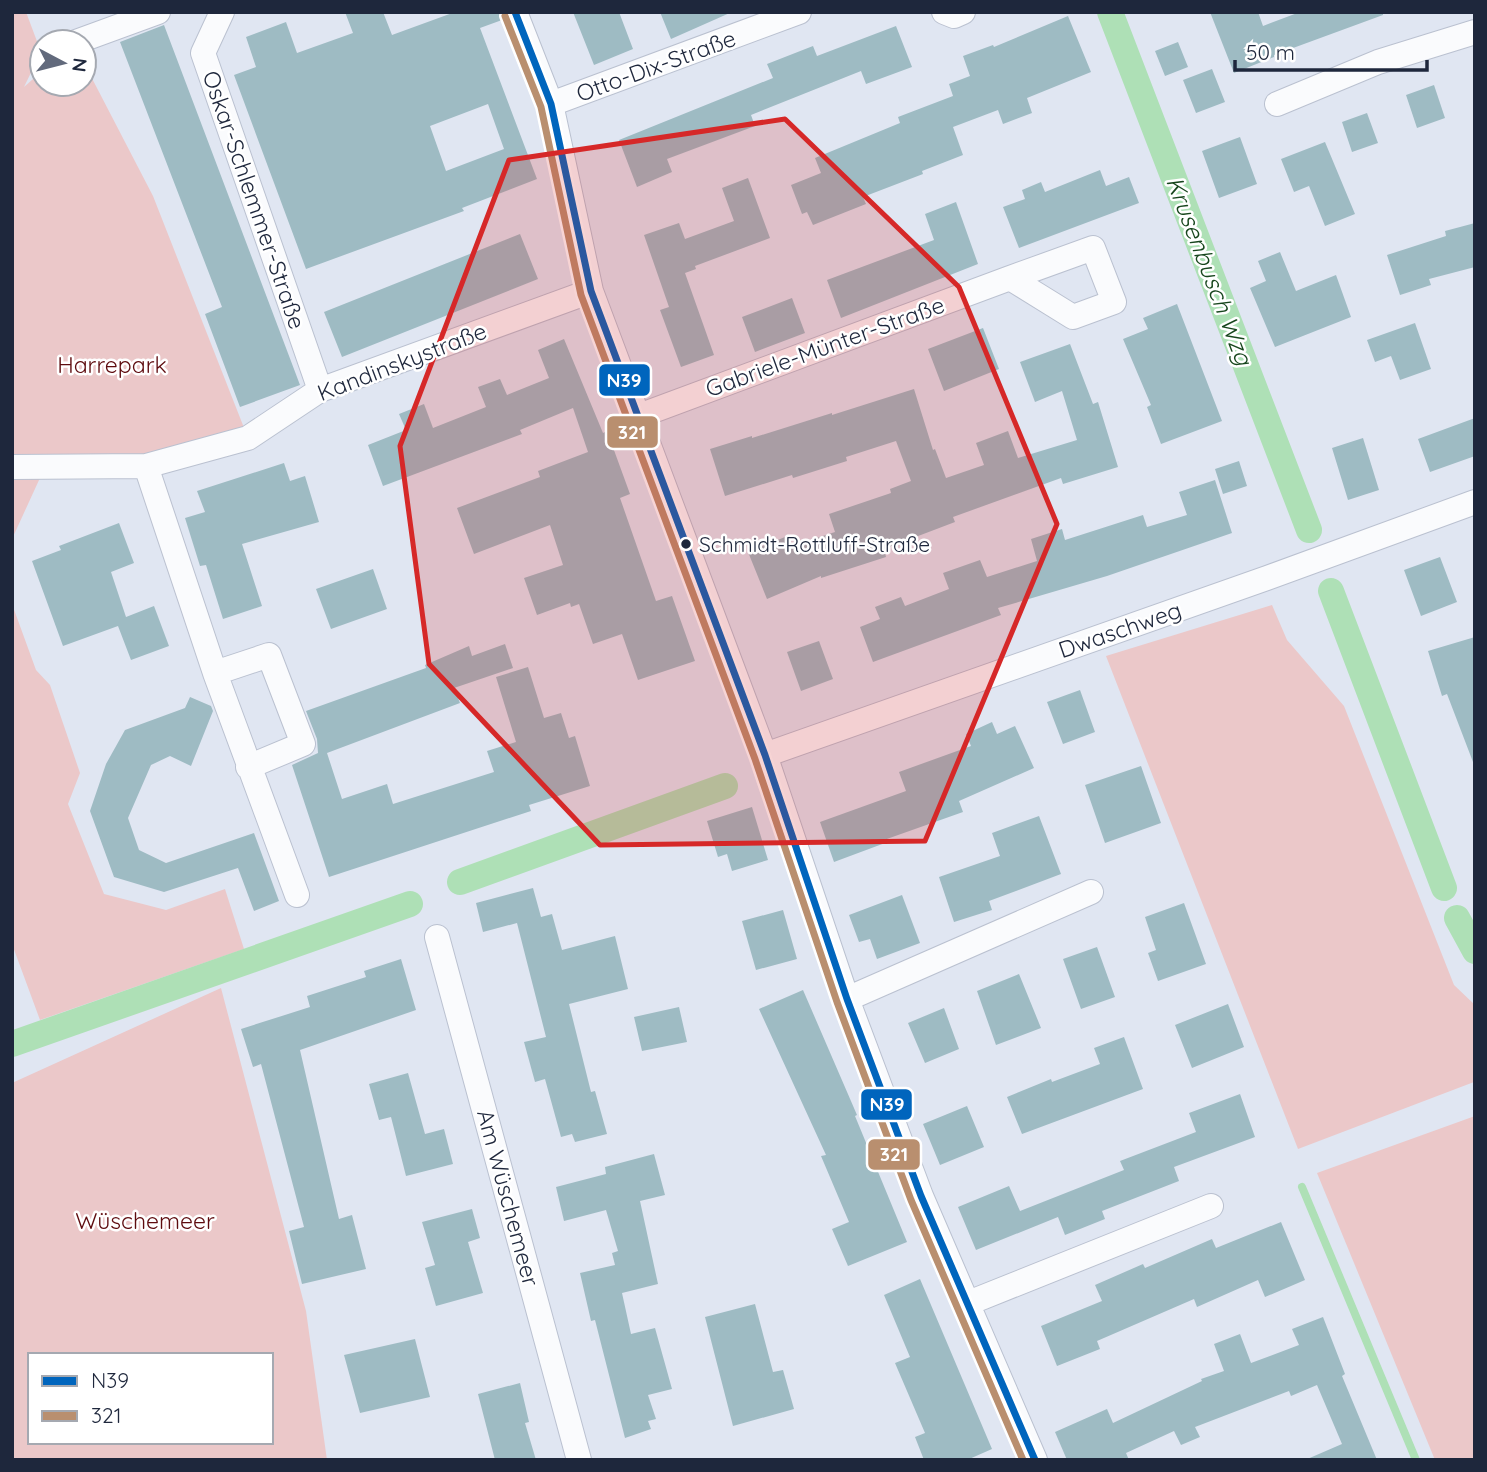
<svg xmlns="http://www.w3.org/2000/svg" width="1487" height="1472" viewBox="0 0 1487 1472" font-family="Quicksand,sans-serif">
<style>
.green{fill:#ebc8c9;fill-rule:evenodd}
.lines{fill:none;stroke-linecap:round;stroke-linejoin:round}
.stream{stroke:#aee0b6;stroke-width:8}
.canal{stroke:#aee0b6;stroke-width:26}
.building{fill:#9ebbc3;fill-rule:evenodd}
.street-casing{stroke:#bac1d0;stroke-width:26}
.street{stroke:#fafbfd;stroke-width:24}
.bus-1-casing{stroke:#fff;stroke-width:12}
.bus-2-casing{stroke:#fff;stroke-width:12}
.bus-1{stroke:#0065bd;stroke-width:7}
.bus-2{stroke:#b98f6f;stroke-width:7}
.marked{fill:#d62828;fill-opacity:0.2;stroke:#d62828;stroke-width:5;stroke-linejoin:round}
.bus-dot{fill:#1e273c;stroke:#fff;stroke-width:2.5}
.labels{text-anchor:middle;stroke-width:5;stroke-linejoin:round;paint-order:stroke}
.bus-label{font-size:21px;fill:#1e273c;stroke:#fff;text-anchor:start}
.street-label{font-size:23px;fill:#1e273c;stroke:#fff}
.park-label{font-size:23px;fill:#5e0b0e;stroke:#fff}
.water-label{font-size:24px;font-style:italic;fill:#17461d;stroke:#fff}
.line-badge{stroke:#fff;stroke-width:2.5}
.badge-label{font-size:19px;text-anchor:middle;font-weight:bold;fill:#fff}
</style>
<rect width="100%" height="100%" fill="#e0e6f2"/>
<path class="green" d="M12,12H26L41,52L24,87L42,71V84H84V63L153,196L248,438L146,466L45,467L12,539Z
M12,604L36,670L50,685L80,773L68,804L104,894L166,910L225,889L244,949L40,1020L12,944Z
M1272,605L1287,640L1344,706L1454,985L1475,1005L1474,1082L1298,1149L1106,656Z
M221,988L306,1311L327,1460H12V1083ZM30,1355H271V1442H30Z
M1475,1116V1460H1435L1317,1173Z"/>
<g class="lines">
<path class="stream" d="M1302,1187L1416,1460"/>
<path class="canal" d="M1110,12L1309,530
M1331,591L1444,888
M460,882L725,786
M1457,918L1475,951
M12,1044L410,904"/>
</g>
<path class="building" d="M345,12H383L392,35L455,12H500L502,20L480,28L537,179L462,208L464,211L306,269L234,75L256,67L246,37L286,22L297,53L353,33ZM488,104L504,149L446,171L430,126Z
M573,12H619L633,49L594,65Z
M660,12H732L671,39Z
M1210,12H1258L1263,26L1300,12H1383V15L1274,55V57L1234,73Z
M1068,16L1091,72L1027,98L1032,113L1003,124L998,110L953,127L963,155L922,171L923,174L863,197L866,204L813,225L807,212L802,214L791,185L821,173L815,158L900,123L898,117L953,96L949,84L970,76L963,56L993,45L994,47Z
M164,25L300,385L240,407L205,314L222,307L120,42Z
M896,26L912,67L866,84L861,71L751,115L755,126L667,159L672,172L637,187L619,140L773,78L767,64L813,46L817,56Z
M1178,42L1188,67L1165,76L1155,51Z
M1212,69L1225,102L1196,113L1183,80Z
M1434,85L1445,118L1417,128L1406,95Z
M1367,113L1378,143L1352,152L1342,122Z
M1240,137L1257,184L1219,198L1202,151Z
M1325,142L1355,214L1325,226L1309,186L1294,192L1281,159Z
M1100,170L1106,186L1129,177L1139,203L1019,248L1003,207L1025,199L1022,190L1041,182L1045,192Z
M748,178L770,238L695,266L696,269L685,273L714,355L681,367L660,310L669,307L644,235L679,223L685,239L734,221L722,188Z
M956,202L978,264L841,318L827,280L934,240L925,214Z
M1475,223V267L1429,279L1431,285L1400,295L1387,255L1446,236L1445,231Z
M520,234L538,279L342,357L324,312Z
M1280,252L1296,291L1336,275L1351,317L1275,347L1250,288L1266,281L1258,261Z
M792,298L805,333L755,352L742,317Z
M1177,304L1222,421L1161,444L1147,407L1151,405L1123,339L1148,329L1143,318Z
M1415,323L1431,369L1400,380L1391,356L1375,362L1367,340Z
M983,328L999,369L944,391L928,349Z
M564,339L603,433L607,431L630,494L620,498L656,601L672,596L695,661L638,680L622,634L593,644L579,604L571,607L570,603L537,615L524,578L563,565L550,525L474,554L457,508L540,477L538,471L588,452L573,408L520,430L522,434L383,486L368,445L406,430L399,414L424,404L433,428L486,407L478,387L500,379L507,395L549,378L538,350Z
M1070,344L1093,404L1098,402L1118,467L1063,484L1061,478L953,517L955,522L884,549L886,557L821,578V576L767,599L748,552L785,537L789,547L835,532L829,514L891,493L890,489L911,481L896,441L846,457L847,461L793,478L792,475L725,496L710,449L752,436V438L832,413V415L914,389L933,450L935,449L946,478L984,465L976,443L1008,431L1018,458L1077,440L1062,391L1035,402L1020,362Z
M1475,418V456L1430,472L1418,439Z
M1363,438L1379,490L1348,500L1332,448Z
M1239,461L1247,486L1223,494L1215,469Z
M284,463L290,481L305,476L319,522L242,544L262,606L223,619L206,565L200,566L185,518L205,512L197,491Z
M1215,480L1232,533L1107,576L998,608L1001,615L873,662L860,627L880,619L875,607L901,597L905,606L949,589L943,573L980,560L987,577L1037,561L1031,539L1062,529L1065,540L1143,515L1147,527L1187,515L1179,492Z
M119,523L134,563L111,572L126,617L154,606L169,646L131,660L118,626L63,646L32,561L61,550L59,546Z
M1440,557L1457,602L1421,616L1404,570Z
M373,569L387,609L331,629L316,589Z
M1475,637V761L1473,762L1447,694L1442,696L1428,651Z
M819,641L833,679L801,691L787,652Z
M505,644L513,668L454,688L460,703L327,753L342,799L387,784L393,804L494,772L487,751L516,742L496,677L528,667L544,718L561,713L569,738L575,736L590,786L529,805L531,811L329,877L292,765L318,753L317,739L306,711L426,668L425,665L469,646L472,656Z
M1080,690L1095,732L1063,744L1047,702Z
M190,697L211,706L213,711L191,766L170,756L151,765L128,818L139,850L166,863L254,833L279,901L254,911L238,868L164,892L114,877L90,811L106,764L125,730L185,708Z
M992,722L997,734L1015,726L1034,768L959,801L963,812L884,840L885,843L834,862L820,822L906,791L899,772L971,746L966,734Z
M1141,766L1161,823L1105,843L1085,785Z
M752,807L768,860L732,871L727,854L718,857L707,821Z
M1039,816L1061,874L989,901L992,910L954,922L939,877L1000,856L992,833Z
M533,888L541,917L552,914L562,950L615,936L628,989L569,1004L591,1092L595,1091L607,1134L575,1142L572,1134L561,1137L545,1079L535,1082L524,1042L546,1037L517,923L483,932L476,903Z
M902,895L920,943L877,959L870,939L859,942L849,915Z
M1184,903L1206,964L1158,981L1148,953L1156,950L1145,917Z
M783,910L797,959L756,970L742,921Z
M1097,947L1115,997L1081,1009L1063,959Z
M401,959L416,1010L300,1050L339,1219L352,1215L366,1269L302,1284L289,1231L304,1227L261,1064L253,1067L241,1029L310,1007L307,996L366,977L364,971Z
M1019,974L1041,1028L996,1045L977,991Z
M803,990L857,1115L855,1116L907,1242L848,1266L832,1229L849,1222L821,1156L826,1155L759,1009Z
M1228,1004L1244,1047L1192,1068L1175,1025Z
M679,1007L687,1042L642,1051L634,1017Z
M944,1008L959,1049L925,1063L908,1023Z
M1124,1037L1143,1089L1022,1134L1007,1097L1051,1079L1052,1082L1100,1064L1094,1048Z
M408,1073L425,1134L444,1129L453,1164L406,1176L391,1117L379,1120L369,1084Z
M1240,1094L1255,1137L1174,1167L1179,1181L1102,1211L1105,1219L1065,1235L1058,1217L976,1250L958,1207L1009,1186L1020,1211L1124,1170L1120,1161L1196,1132L1189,1113Z
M967,1106L984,1147L940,1165L923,1124Z
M654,1154L665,1195L640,1201L658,1284L622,1293L631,1334L655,1328L672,1389L648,1395L656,1419L648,1421L651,1429L625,1438L595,1320L591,1321L580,1273L615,1265L612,1253L618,1251L606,1210L564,1221L556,1187L606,1174L605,1167Z
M472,1209L480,1238L468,1242L483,1293L436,1306L425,1268L435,1265L422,1222Z
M1281,1222L1305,1280L1265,1297L1258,1280L1197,1307L1194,1299L1097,1341L1100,1349L1057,1366L1041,1326L1102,1301L1095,1285L1143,1264L1145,1268L1212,1239L1216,1248Z
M920,1279L992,1449L967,1460H924L915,1437L925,1433L895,1363L910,1357L884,1295Z
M755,1304L773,1372L783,1370L794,1409L733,1426L705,1317Z
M1323,1317L1345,1374L1342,1376L1377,1460H1305L1342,1444L1317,1385L1291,1396L1289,1391L1195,1427L1200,1437L1181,1445L1174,1431L1126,1453L1129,1460H1067L1055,1432L1107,1409L1113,1423L1202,1381L1201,1379L1224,1371L1214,1344L1240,1334L1251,1363L1299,1345L1292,1329Z
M415,1339L430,1397L360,1413L344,1355Z
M520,1383L529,1422L525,1423L536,1460H495L478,1394Z"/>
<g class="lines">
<defs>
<path id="street" d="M222,12L203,53L320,390
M515,12L551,104L591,291L765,755L847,999L921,1196L1035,1460
M944,12L954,16L963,12
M76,42L158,12
M551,104L799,12
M1277,104L1378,62L1475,32
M639,416L1010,278L1073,317L1114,302L1093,248L1010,278
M146,466L215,673L297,895
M12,467L146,466L248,438L320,390L591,291
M215,673L269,655L303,744L248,767
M765,755L1267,578L1475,502
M437,937L579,1460
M847,999L1091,892
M966,1304L1211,1206"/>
</defs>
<use href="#street" class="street-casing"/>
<use href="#street" class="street"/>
<defs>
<path id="bus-1" d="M515,12L551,104L591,291L765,755L847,999L921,1196L1035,1460"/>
<path id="bus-2" d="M505,16L541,107L581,295L755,759L837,1002L911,1200L1023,1460"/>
</defs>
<use href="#bus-1" class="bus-1-casing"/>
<use href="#bus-2" class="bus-2-casing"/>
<use href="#bus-1" class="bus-1"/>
<use href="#bus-2" class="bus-2"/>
</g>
<path class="marked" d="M785,119L959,287L1057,524L925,841L600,845L429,664L400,446L509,160Z"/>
<circle class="bus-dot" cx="686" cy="544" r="6"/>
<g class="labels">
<g class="bus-label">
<text x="699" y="552">Schmidt-Rottluff-Straße</text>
</g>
<g class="street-label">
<text transform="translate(656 66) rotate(-20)" y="8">Otto-Dix-Straße</text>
<text transform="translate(254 200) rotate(71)" y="8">Oskar-Schlemmer-Straße</text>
<text transform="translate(825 347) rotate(-20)" y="8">Gabriele-Münter-Straße</text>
<text transform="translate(402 362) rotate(-21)" y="8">Kandinskystraße</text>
<text transform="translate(1120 630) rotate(-19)" y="8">Dwaschweg</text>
<text transform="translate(508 1198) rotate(75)" y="8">Am Wüschemeer</text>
</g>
<g class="park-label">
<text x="112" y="373">Harrepark</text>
<text x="145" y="1229">Wüschemeer</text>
</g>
<g class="water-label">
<text transform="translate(1209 271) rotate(69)" y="8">Krusenbusch Wzg</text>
</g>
</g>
<g class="line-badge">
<rect x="598" y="363" width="53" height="34" rx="7" fill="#0065bd"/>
<rect x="606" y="415" width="53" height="34" rx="7" fill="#b98f6f"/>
<rect x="860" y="1088" width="53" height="33" rx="7" fill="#0065bd"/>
<rect x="867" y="1138" width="54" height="33" rx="7" fill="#b98f6f"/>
</g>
<g class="badge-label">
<text x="624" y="387">N39</text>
<text x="632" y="439">321</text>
<text x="887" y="1111">N39</text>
<text x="894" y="1161">321</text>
</g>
<rect width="1487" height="1472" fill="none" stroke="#1e273c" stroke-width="28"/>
<rect x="28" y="1353" width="245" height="91" fill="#ffffff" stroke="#a5a9b1" stroke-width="2"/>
<rect x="42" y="1376" width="35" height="10" fill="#0065bd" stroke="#a5a9b1" stroke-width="2"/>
<text x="91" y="1388" font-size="21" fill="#1e273c">N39</text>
<rect x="42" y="1411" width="35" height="10" fill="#b98f6f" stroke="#a5a9b1" stroke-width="2"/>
<text x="91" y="1423" font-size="21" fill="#1e273c">321</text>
<g transform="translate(63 63) rotate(97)"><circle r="33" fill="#ffffff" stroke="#a5a9b1" stroke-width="2"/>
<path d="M0-5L12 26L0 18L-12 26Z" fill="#626a7c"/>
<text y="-10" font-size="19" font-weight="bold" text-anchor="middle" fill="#1e273c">N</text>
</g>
<path d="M1235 60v10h192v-10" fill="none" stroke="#1e273c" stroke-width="3.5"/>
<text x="1246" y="60" font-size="21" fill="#1e273c" stroke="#ffffff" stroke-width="5" paint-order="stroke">50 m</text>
</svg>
